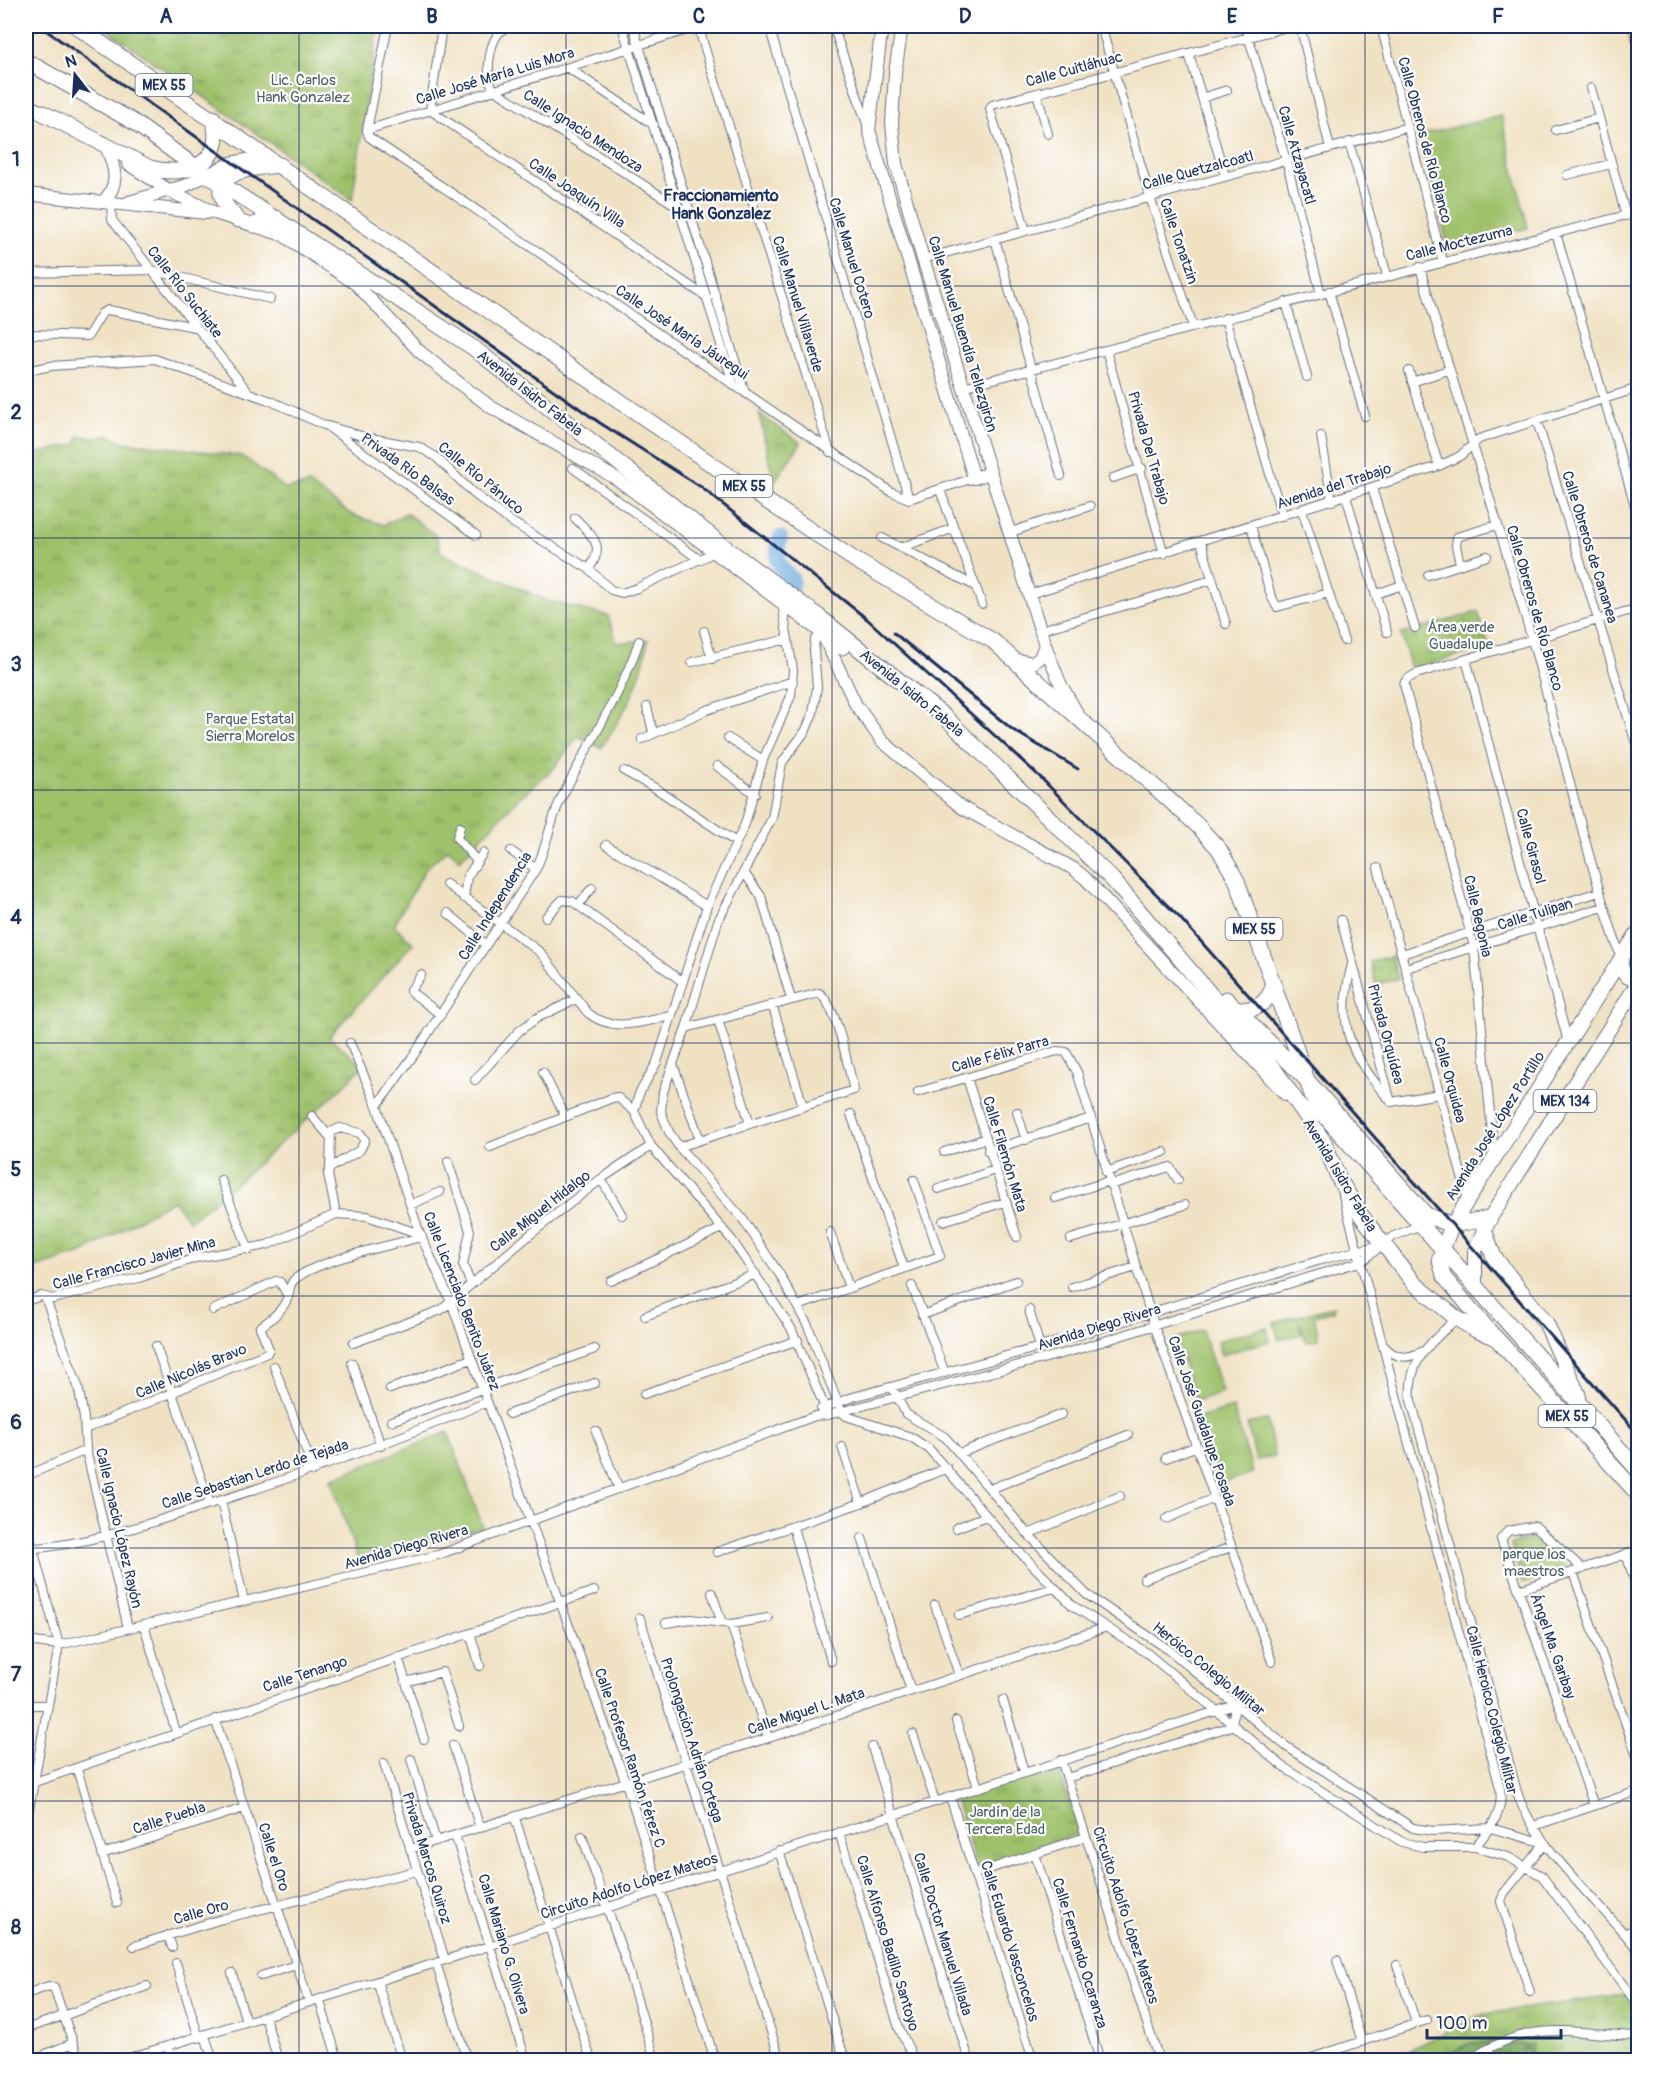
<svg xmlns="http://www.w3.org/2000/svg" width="1664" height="2086" viewBox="0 0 1664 2086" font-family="Pangolin,sans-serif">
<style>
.grass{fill:url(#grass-tufts);stroke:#5c7864;stroke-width:1.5}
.forest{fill:url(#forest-firs);stroke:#4c6b5e;stroke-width:1.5}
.garden{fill:#9ec16a;stroke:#5c7864;stroke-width:1.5}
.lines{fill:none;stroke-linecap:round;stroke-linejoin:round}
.river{stroke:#68a8db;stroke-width:16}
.street-casing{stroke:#666d81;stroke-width:10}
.secondary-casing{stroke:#666d81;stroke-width:14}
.primary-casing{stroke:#666d81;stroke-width:16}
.highway-casing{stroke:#666d81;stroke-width:17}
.street{stroke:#fff;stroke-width:8}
.secondary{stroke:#fff;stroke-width:12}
.primary{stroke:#fff;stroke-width:14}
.highway{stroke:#fff;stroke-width:15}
.rail{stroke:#1b2f5e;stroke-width:3}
.grid{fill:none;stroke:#1b2f5e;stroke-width:1.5;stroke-opacity:0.55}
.labels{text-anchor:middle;stroke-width:4.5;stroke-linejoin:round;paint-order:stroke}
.shield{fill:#fff;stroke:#5f6d8e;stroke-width:1.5}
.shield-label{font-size:14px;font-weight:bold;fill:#1b2f5e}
.street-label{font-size:15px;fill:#1b2f5e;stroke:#fff}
.park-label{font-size:15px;fill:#496262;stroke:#fff}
.neighbourhood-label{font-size:16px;font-weight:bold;fill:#1b2f5e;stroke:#fff}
.neatline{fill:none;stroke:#1b2f5e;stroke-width:2}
.grid-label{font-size:20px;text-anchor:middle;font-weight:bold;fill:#1b2f5e}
</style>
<defs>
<pattern id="grass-tufts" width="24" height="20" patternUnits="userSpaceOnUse" patternTransform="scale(1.5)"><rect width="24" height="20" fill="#9ec16a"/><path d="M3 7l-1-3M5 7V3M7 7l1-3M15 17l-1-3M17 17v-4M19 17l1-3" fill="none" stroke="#809d5a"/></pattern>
<pattern id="forest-firs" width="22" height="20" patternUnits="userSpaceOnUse" patternTransform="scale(1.5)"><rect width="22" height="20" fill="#7ea75e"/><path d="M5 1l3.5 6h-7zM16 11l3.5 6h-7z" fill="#668851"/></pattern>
</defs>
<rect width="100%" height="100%" fill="#fff"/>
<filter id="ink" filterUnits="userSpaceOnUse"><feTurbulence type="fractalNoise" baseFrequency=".0167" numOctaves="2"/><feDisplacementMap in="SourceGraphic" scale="12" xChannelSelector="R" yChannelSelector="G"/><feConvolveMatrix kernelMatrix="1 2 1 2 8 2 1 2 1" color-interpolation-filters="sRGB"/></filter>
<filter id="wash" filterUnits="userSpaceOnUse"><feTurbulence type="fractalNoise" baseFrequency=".008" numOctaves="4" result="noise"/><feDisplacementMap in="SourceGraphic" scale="24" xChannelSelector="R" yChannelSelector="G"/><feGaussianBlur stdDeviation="1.35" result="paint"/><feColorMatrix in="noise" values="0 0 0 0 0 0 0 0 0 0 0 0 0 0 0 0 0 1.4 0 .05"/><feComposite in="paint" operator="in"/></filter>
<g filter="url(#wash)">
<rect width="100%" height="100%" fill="#f0e1c3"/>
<path class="grass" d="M102,26H378L352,200Z
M759,414L801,443L774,482Z
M109,435L123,442L242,456L286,489L309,484L352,515L384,525L406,513L436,536L441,553L548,601L608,616L617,643L648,640C642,683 625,712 601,748L578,736L553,769L518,799L460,860L448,849L426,868L394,925L413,943L329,1037L363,1066L347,1083L241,1179L189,1221L173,1200L82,1253L26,1271V501L36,493L27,456L77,444L78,436L97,438Z
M1478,612L1489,647L1411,669L1401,634Z
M1392,956L1398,979L1376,984L1370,962Z
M1334,1306L1333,1311L1314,1316L1319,1339L1306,1342L1300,1323L1302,1334L1279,1340L1274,1323Z
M1267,1327L1270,1341L1221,1355L1217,1341Z
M1531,1538L1566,1567L1543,1579L1522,1583L1511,1544Z
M1058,1768L1080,1833L977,1868L955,1799Z
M1624,1995L1638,2010V2060H1518L1533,2045L1472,2043L1435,2060H1389L1483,2014Z"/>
<path class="forest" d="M1471,2043L1533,2045L1530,2060H1435Z"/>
<path class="garden" d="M1501,116L1528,228L1448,247L1421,135Z
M1202,1330L1222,1392L1196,1401L1175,1339Z
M1233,1408L1253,1473L1219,1484L1199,1418Z
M1267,1420L1275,1456L1256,1460L1247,1424Z
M448,1432L483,1527L359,1563L331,1479Z"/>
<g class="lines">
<path class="river" d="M780,538C775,559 776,565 792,579L791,587"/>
</g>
</g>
<g filter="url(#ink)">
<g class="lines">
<defs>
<path id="street" d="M388,26L367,130L369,137L890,491L909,499L974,478
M442,26L430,110L708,298
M515,26C509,27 501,29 498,34C488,48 486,75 493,89L683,210
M622,26L734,386
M633,26L745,393
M698,26L830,452
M769,26L909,499
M833,26L868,127
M1101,26L1150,197L1193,326
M1245,26L1286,160L1321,294
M1300,26L1330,148
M1381,26L1443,262
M1632,26L1638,44
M1189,54L1225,176
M568,68L654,125
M1591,88L1626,216
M1037,93L1048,134
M1202,98L1227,90
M367,130L700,26
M1556,130L1599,118
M1349,142L1387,275
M1567,175L1611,164
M111,203L112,220L249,393
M1026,231L990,109L992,105L1291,26
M1556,233L1638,516
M995,239L1061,476
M923,259L1408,127
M1420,267C1454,392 1497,515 1532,640C1562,746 1585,854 1621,958
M26,273L151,270L270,299
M1329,291L1365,416
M1286,302L1307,377
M1225,318L1282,516
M29,334L88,336L102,313L108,310L195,327
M1106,350L1164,554
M26,371L51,366L155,359L271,401L324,425L365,437L419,447L436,457L473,493L510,521L589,569L611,590L622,593L637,588L713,553
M1409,371L1439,466
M1412,382L1448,370
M963,387L1638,212
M1537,421L1638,750
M331,429L476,535
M1321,436L1332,501
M26,441L27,440
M573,468L700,560
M1113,478L1142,468
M1372,488L1415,628
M940,490L982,604
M1346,496L1387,632
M1302,510L1344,641
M575,518C593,537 606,545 589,569
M1251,526L1271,596L1277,607L1329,593
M1011,532L1090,506
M882,538L975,586
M1201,542L1226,624
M900,548L954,528
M1460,564L1456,546L1457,537L1497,525
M1428,575L1487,556
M1030,594L1439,466L1460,456L1479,439L1638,388
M1376,594L1402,585
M782,604L793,670L791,696L763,760L745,824L707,906L657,1062L639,1094L634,1111L651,1146L732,1240L791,1328L828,1415
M26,608L28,612
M1041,630L1212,580
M704,631L712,659
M822,633L815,640L814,650L817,687L813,713L806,730L782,763L772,818L718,921L686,1028L663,1092L661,1112L669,1132L679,1147L742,1218L780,1275L808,1326L841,1411L846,1416L911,1437L929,1449L1004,1536L1073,1606L1147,1653L1285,1768L1402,1842L1423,1847H1475L1508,1857L1542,1876L1638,2005
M1466,659L1568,1042
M692,662L788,639
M647,707L653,732
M728,738L763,760
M642,739L707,710L793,681
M717,766L755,794
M624,771L655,788L736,842
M460,827L457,838L476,860
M606,845L707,906
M511,851L536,869
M1378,868L1468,1199
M745,874L761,896L791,999
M446,884L540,952L588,1013C612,1033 642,1022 671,1016
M464,898L467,877L483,853
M578,905L592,888
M448,913L486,945
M546,917L562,900L572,901L683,982
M1341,920L1391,1102
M1402,954L1599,892
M1352,964C1336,1023 1348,1052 1387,1097
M1406,968L1603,907
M421,975L410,991L441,1015
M772,1004L803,1106
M718,1020L750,1124
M350,1043L377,1106L420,1234L451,1302L626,1783L715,2060
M674,1067L700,1140
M543,1072L565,1116
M967,1078L1017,1237
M475,1080L519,1031L537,1018L576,999
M918,1092L1057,1051L1066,1052L1077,1072L1091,1118L988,1151
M1391,1102L1440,1094
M377,1106L413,1056L536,869C546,848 550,824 559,803C585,748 620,699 639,641
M1017,1112L1026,1140
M851,1114L904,1268
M312,1116L329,1136
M1091,1118L1154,1325L1272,1662
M490,1147L612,1098L617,1097L634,1111
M679,1147L854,1090C848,1068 837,1005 819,993L686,1028
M944,1152L984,1139
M1494,1154L1474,947L1404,684L1407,679L1416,674L1638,608
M448,1161L470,1231L463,1265L471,1284
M330,1168L331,1132L340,1128L360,1133L365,1140L360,1150L330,1168L328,1174L336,1214
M1106,1172L1164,1152
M601,1179L622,1215
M221,1180L249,1250
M1110,1185L1170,1167L1178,1180
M938,1189L995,1170
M1343,1195L1500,1788C1504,1814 1490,1828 1475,1847
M1055,1198L1109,1181
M410,1205L440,1192
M943,1221L1005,1202
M830,1232L849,1288
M1071,1239L1185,1205
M611,1281L722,1228
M912,1286L945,1373
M1072,1287L1136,1267
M45,1297L78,1386L84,1418L86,1450L128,1628
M26,1301L41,1296L53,1299L139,1278L195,1258L267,1245L336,1214L367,1216L420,1234
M798,1306L940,1256L914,1180
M213,1310L276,1281L280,1282L288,1296
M1029,1310L1040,1347
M922,1315L1016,1281
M645,1316L756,1274
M1457,1318C1431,1343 1407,1359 1411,1400L1517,1792C1534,1847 1602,1904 1638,1950
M353,1343L441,1310L532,1233L601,1179L651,1146
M1383,1345C1394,1358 1406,1360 1421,1352
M156,1346L210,1504
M352,1363L381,1446
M274,1366L314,1471
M495,1384L595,1349
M892,1387L906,1414L945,1437L1028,1534L1086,1594L1169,1650L1287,1747L1413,1828L1433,1831L1490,1828L1545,1843
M390,1389L471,1359
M644,1394L798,1340
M821,1409L853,1397L1040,1347L1324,1259L1381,1245
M509,1414L595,1383
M391,1421L482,1389
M85,1429L267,1353L269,1349L260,1327C271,1320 283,1310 288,1297C290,1291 289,1284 294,1280C316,1260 391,1245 422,1237
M596,1431L619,1489
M842,1447L861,1503
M960,1453L1062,1414
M1166,1458L1197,1446
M26,1476L86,1450
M990,1489L1128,1435
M221,1501L244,1601
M1166,1519L1214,1498
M26,1523L59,1645L26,1825
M793,1527L831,1661
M956,1528L986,1516
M1028,1534L1120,1496
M862,1538L911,1691
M26,1549C87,1545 145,1525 203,1506C300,1476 393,1441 487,1402
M717,1552L861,1503L947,1468
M1626,1554L1638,1591
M1583,1569L1535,1526L1508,1531L1501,1539L1594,1806
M1573,1572L1638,1759
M1144,1579L1231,1547
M1519,1590L1638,1550
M712,1593L722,1623
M935,1605L959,1675
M959,1615L1054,1588
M640,1618L780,2060
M666,1623L691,1619L731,1624L768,1618
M731,1624L768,1738
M144,1625L176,1732
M470,1633L480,1666
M26,1641L59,1645L438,1555L815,1416L828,1415L1069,1352L1362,1261L1394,1236L1423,1224
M398,1657L424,1739
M406,1682L442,1672L459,1726
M1003,1700L1024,1772
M26,1705H47
M215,1719L309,2002
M956,1721L978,1787
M913,1734L935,1801
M453,1745L480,1828
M872,1747L969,2060
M411,1759L436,1841
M1061,1760L1159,2060
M384,1763L445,1960
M77,1769L117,1903
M1067,1778L1232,1726
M26,1785L594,1591
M950,1796L1033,2060
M515,1818L591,2060
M1534,1826L1638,1791
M839,1832L899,2028L914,2060
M455,1835L526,2060
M582,1836L624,1956L655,2060
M410,1849L778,1735L1104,1628
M779,1851L845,2060
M102,1854L244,1808
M1035,1854L1100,2060
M974,1874L1086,1837
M1625,1933L1638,1929
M168,1935L172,1947
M134,1946L222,1919L416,1871
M1337,1960L1362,2042
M176,1963L199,2038
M436,1963L467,2060
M1397,1965L1416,2023
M232,1973L246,2022
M261,1976L296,1965
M377,1981L402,2060
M1530,1992L1501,1901L1504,1893L1545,1843
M26,1994L49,1986L54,1988L79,2060
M319,1999L338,2060
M265,2017L278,2060
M26,2029L147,1986
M205,2036L213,2060
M167,2046L172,2060
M46,2054L73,2043
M122,2060L436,1963L1235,1705L1232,1726
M1305,2060L1427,2020
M1469,2060C1535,2017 1567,2034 1638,2036"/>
<path id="secondary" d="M882,26L869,130L974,478L991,473
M902,26L895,73L892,123L896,164L923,259L1045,645L1060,683L1077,713
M26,103L48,117
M128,164L170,191L215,213L283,235L356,284L419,351L460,384L491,407L617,479L822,633L856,705L882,741L961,807L1074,869L1085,878L1285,1094
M26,194L206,213
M103,202C119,185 116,171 108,151
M129,202L187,185L231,163L268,156
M1016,660L1033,663L1040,658L1045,645"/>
<path id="primary" d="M1621,958C1620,971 1625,980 1638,978
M1475,1287V1251L1490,1218L1638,983
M1495,1337L1444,1277L1439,1259L1452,1225L1638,932"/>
<path id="highway" d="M76,26L720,470L855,560L993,641L1197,825L1219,849L1237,881L1316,1106L1638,1470
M26,61L132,121L194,166L475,349L726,548L818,616L945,717L1112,879L1274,1069L1324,1142L1339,1179L1360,1214L1414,1283L1456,1318L1476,1330L1495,1337L1638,1494
M41,112L150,168C187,178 227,164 213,118
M238,220C195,176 242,168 280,165
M254,225L276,218
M822,633L842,647
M1226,999L1304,1077L1426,1215L1452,1225L1490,1218
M1233,1007C1253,1015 1269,1003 1274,983
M1484,1230L1494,1257L1546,1323L1578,1395"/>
</defs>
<use href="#street" class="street-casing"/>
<use href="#secondary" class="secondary-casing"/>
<use href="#primary" class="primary-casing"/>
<use href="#highway" class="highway-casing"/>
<use href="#street" class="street"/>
<use href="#secondary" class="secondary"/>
<use href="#primary" class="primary"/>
<use href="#highway" class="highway"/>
<path class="rail" d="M40,26L600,423L701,487L867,619L1039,776L1180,918L1638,1434
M894,633L1013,730L1078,769"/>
</g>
</g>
<path class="grid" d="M299,26V2060M566,26V2060M832,26V2060M1098,26V2060M1365,26V2060M26,286H1638M26,538H1638M26,790H1638M26,1043H1638M26,1296H1638M26,1548H1638M26,1801H1638"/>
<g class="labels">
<g class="shield">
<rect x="135.5" y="74" width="57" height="22" rx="4.5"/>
<rect x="715.5" y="475" width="57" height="22" rx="4.5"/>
<rect x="1225.5" y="918" width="57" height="22" rx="4.5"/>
<rect x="1533.5" y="1090" width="63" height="22" rx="4.5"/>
<rect x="1538.5" y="1405" width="57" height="22" rx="4.5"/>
</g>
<g class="shield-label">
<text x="164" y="90">MEX 55</text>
<text x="744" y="491">MEX 55</text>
<text x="1254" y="934">MEX 55</text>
<text x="1565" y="1106">MEX 134</text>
<text x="1567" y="1421">MEX 55</text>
</g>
<g class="street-label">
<text transform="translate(1074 69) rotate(-15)" y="5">Calle Cuitláhuac</text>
<text transform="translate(495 76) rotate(-17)" y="5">Calle José María Luis Mora</text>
<text transform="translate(583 131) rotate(33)" y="5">Calle Ignacio Mendoza</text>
<text transform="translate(1425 140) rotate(75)" y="5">Calle Obreros de Río Blanco</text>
<text transform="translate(1297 155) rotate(74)" y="5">Calle Atzayacatl</text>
<text transform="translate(1198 170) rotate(-15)" y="5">Calle Quetzalcoatl</text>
<text transform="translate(577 193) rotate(34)" y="5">Calle Joaquín Villa</text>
<text transform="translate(1179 241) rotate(71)" y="5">Calle Tonatzin</text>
<text transform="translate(1459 243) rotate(-14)" y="5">Calle Moctezuma</text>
<text transform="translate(852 258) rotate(73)" y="5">Calle Manuel Cotero</text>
<text transform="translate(185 292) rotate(52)" y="5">Calle Río Suchiate</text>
<text transform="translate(798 304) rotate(73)" y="5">Calle Manuel Villaverde</text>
<text transform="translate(682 332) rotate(34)" y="5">Calle José María Jáuregui</text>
<text transform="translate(963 334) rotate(73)" y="5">Calle Manuel Buendía Tellezgirón</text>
<text transform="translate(530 393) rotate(38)" y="5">Avenida Isidro Fabela</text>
<text transform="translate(1149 448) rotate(74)" y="5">Privada Del Trabajo</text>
<text transform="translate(408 469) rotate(36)" y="5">Privada Río Balsas</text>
<text transform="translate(481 478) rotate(39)" y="5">Calle Río Pánuco</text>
<text transform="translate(1334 486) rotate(-18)" y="5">Avenida del Trabajo</text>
<text transform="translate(1590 547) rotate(73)" y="5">Calle Obreros de Cananea</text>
<text transform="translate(1535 608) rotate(74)" y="5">Calle Obreros de Río Blanco</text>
<text transform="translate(912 693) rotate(39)" y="5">Avenida Isidro Fabela</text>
<text transform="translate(1531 846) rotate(75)" y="5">Calle Girasol</text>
<text transform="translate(495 906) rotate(-58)" y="5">Calle Independencia</text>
<text transform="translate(1535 914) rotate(-17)" y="5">Calle Tulipan</text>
<text transform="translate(1478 916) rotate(77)" y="5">Calle Begonia</text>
<text transform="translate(1386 1034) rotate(75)" y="5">Privada Orquídea</text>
<text transform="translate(1000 1054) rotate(-16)" y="5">Calle Félix Parra</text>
<text transform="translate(1450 1080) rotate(75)" y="5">Calle Orquidea</text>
<text transform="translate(1495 1126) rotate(-58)" y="5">Avenida José López Portillo</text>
<text transform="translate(1005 1154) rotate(73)" y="5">Calle Filemón Mata</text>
<text transform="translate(1340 1175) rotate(59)" y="5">Avenida Isidro Fabela</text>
<text transform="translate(540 1211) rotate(-38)" y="5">Calle Miguel Hidalgo</text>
<text transform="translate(134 1263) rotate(-15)" y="5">Calle Francisco Javier Mina</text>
<text transform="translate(462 1301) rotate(69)" y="5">Calle Licenciado Benito Juárez</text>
<text transform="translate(1099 1327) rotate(-17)" y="5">Avenida Diego Rivera</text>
<text transform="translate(191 1371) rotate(-23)" y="5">Calle Nicolás Bravo</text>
<text transform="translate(1202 1421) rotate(71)" y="5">Calle José Guadalupe Posada</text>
<text transform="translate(255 1474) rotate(-18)" y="5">Calle Sebastian Lerdo de Tejada</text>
<text transform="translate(119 1528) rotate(77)" y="5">Calle Ignacio López Rayón</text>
<text transform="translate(406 1547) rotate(-16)" y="5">Avenida Diego Rivera</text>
<text transform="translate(1553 1646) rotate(71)" y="5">Ángel Ma. Garibay</text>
<text transform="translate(1209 1669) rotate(39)" y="5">Heróico Colegio Militar</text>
<text transform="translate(305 1674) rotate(-18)" y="5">Calle Tenango</text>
<text transform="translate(1492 1710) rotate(76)" y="5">Calle Heroico Colegio Militar</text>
<text transform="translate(806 1711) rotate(-18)" y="5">Calle Miguel L. Mata</text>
<text transform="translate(692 1740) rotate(72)" y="5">Prolongación Adrián Ortega</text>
<text transform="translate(630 1758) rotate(71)" y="5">Calle Profesor Ramón Pérez C</text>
<text transform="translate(169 1818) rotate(-18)" y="5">Calle Puebla</text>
<text transform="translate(274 1857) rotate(72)" y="5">Calle el Oro</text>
<text transform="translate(427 1858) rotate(73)" y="5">Privada Marcos Quiroz</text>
<text transform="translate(629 1886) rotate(-18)" y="5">Circuito Adolfo López Mateos</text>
<text transform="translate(201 1912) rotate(-16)" y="5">Calle Oro</text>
<text transform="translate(1126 1915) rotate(72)" y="5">Circuito Adolfo López Mateos</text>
<text transform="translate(943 1934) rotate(73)" y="5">Calle Doctor Manuel Villada</text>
<text transform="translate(1010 1941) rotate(73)" y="5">Calle Eduardo Vasconcelos</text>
<text transform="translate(888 1943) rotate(73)" y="5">Calle Alfonso Badillo Santoyo</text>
<text transform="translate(504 1944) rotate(73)" y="5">Calle Mariano G. Olivera</text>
<text transform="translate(1080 1953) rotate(73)" y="5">Calle Fernando Ocaranza</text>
</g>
<g class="park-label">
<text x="303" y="85">Lic. Carlos<tspan x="303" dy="17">Hank Gonzalez</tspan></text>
<text x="1461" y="632">Área verde<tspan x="1461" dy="17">Guadalupe</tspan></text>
<text x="250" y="724">Parque Estatal<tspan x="250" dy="17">Sierra Morelos</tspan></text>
<text x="1534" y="1559">parque los<tspan x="1534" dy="17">maestros</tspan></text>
<text x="1005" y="1817">Jardín de la<tspan x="1005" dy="17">Tercera Edad</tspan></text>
</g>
<g class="neighbourhood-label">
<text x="721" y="201">Fraccionamiento<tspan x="721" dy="18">Hank Gonzalez</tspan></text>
</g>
</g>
<rect width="1664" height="2086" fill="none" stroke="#fff" stroke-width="66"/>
<g transform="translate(75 75) rotate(343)" stroke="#ffffff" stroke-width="4.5" paint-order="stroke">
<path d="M0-4.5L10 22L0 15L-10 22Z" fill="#1b2f5e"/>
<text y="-9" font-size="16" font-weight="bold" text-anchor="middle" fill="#1b2f5e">N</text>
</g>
<path d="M1427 2029v9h134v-9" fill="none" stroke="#1b2f5e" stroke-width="3"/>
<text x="1436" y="2029" font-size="18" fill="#1b2f5e" stroke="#ffffff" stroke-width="4.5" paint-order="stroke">100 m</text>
<rect x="33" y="33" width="1598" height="2020" class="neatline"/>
<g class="grid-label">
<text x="166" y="23">A</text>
<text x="432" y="23">B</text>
<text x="699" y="23">C</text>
<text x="965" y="23">D</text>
<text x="1232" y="23">E</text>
<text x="1498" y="23">F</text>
<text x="16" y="166">1</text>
<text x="16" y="419">2</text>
<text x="16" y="671">3</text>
<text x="16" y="924">4</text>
<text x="16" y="1176">5</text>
<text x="16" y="1429">6</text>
<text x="16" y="1681">7</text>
<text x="16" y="1934">8</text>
</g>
</svg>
